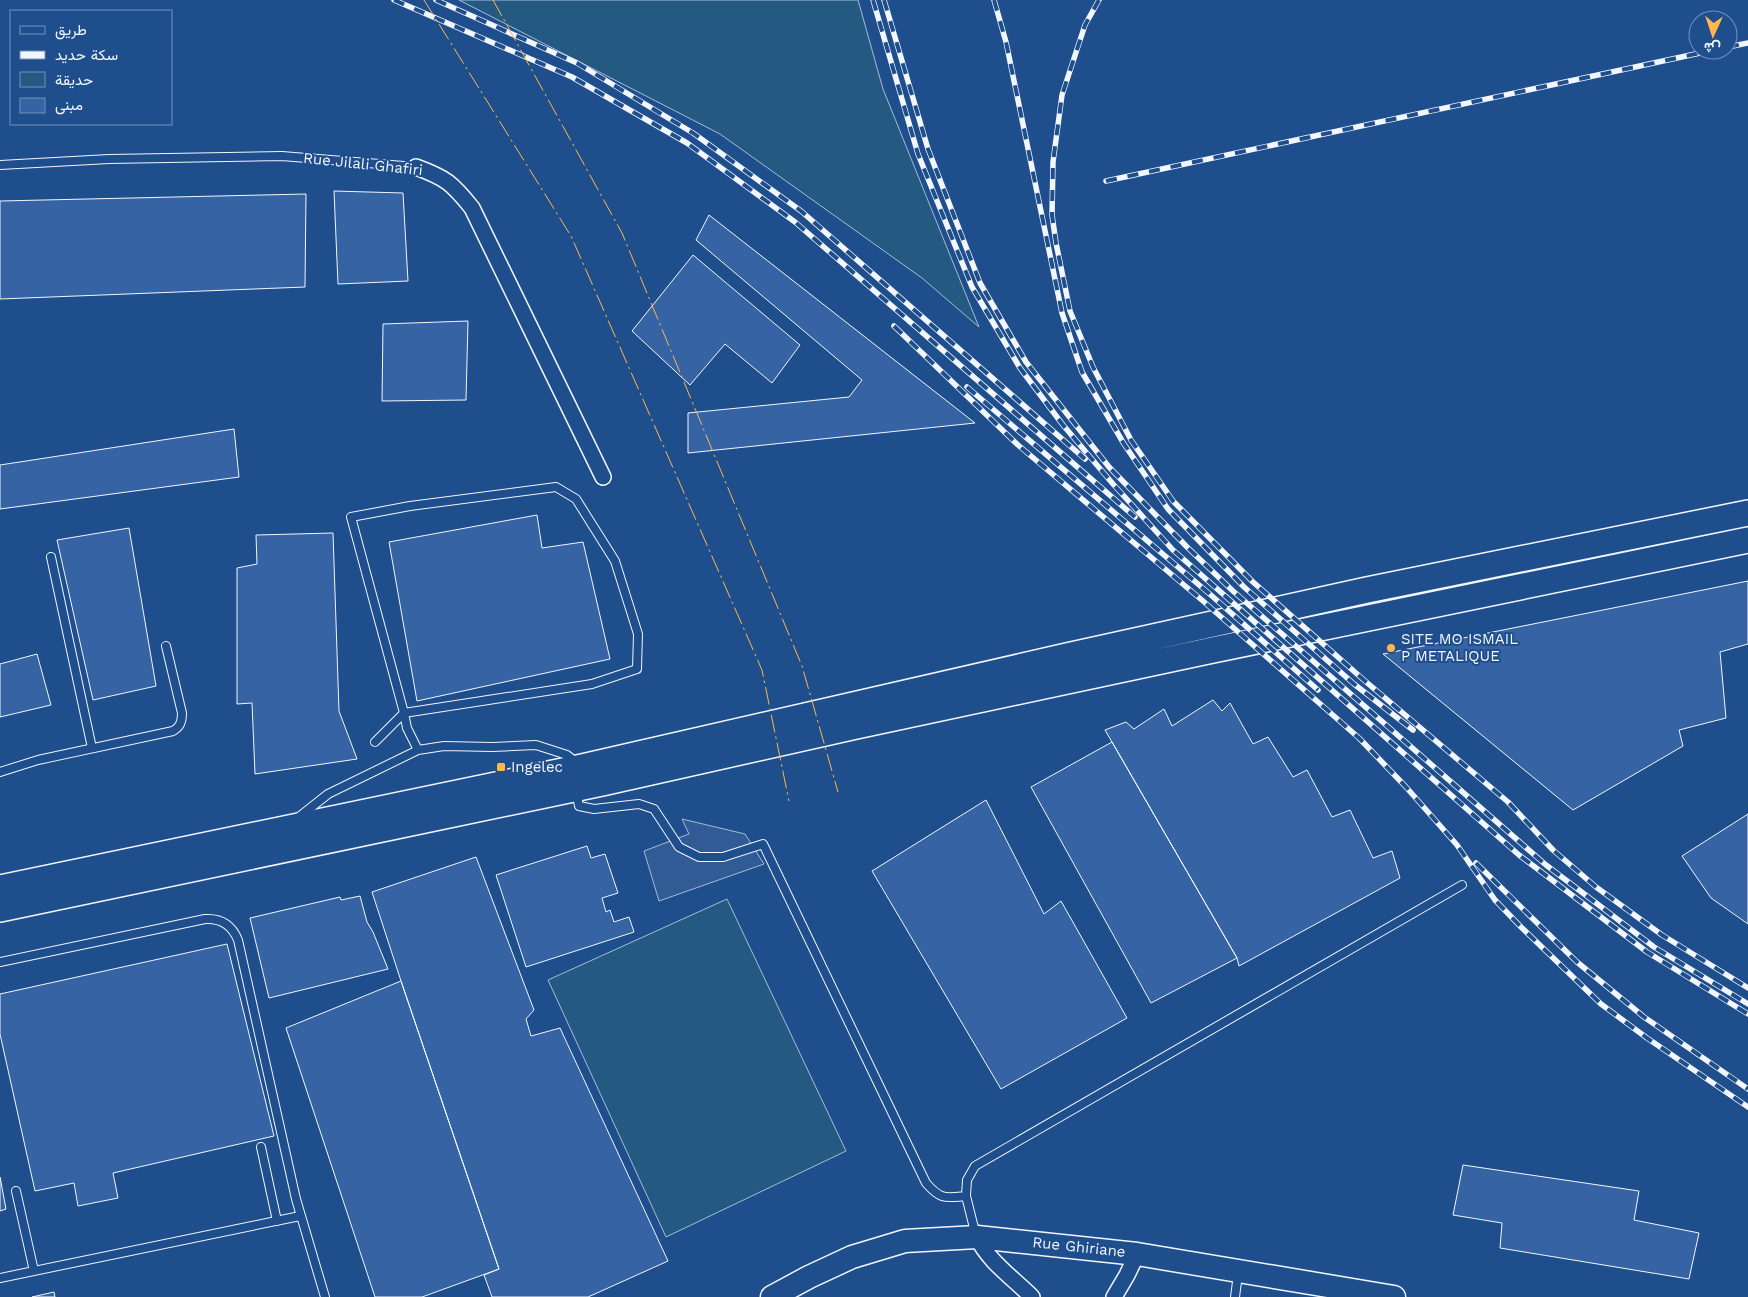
<svg xmlns="http://www.w3.org/2000/svg" width="1748" height="1297" viewBox="0 0 1748 1297" font-family="'Work Sans',Vazirmatn,sans-serif">
<style>
.green{fill:#245a82;stroke:#a8bbd7}
.parking{fill:#305b95;stroke:#a8bbd7}
.building{fill:#3563a3;stroke:#f2f6ff}
.lines{fill:none;stroke-linecap:round;stroke-linejoin:round}
.lane-casing{stroke:#f2f6ff;stroke-width:10}
.street-casing{stroke:#f2f6ff;stroke-width:18}
.secondary-casing{stroke:#f2f6ff;stroke-width:25}
.primary-casing{stroke:#f2f6ff;stroke-width:28}
.lane{stroke:#1f4e8c;stroke-width:8}
.street{stroke:#1f4e8c;stroke-width:15}
.secondary{stroke:#1f4e8c;stroke-width:22}
.primary{stroke:#1f4e8c;stroke-width:25}
.rail-casing{stroke:#f2f6ff;stroke-width:5.5}
.rail{stroke:#1f4e8c;stroke-width:4;stroke-dasharray:11;stroke-linecap:butt}
.power{stroke:#ffb74d;stroke-width:1;stroke-dasharray:18 4 2.5 4;stroke-linecap:butt}
.poi-dot{fill:#ffb74d;stroke:#1f4e8c;stroke-width:2}
.labels{text-anchor:middle;stroke-width:4;stroke-linejoin:round;paint-order:stroke}
.street-label{font-size:15px;fill:#f2f6ff;stroke:#1f4e8c}
.poi-label{font-size:15px;fill:#f2f6ff;stroke:#1f4e8c;text-anchor:start}
</style>
<rect width="100%" height="100%" fill="#1f4e8c"/>
<path class="green" d="M459,0H858L883,89L979,327L922,278L720,134Z
M727,899L846,1151L666,1237L548,980Z"/>
<path class="parking" d="M682,819L745,834L764,864L659,901L644,851L689,834Z"/>
<path class="building" d="M334,191L403,193L408,281L338,284Z
M306,194L305,287L0,299V201Z
M709,215L975,423L688,453V413L849,397L862,380L696,240Z
M693,255L800,345L772,383L725,344L690,385L632,331Z
M468,321L466,400L382,401L383,324Z
M234,429L239,477L0,509V465Z
M537,515L542,548L583,542L610,659L417,701L389,542Z
M129,528L156,686L93,700L57,540Z
M333,533L339,711L357,759L255,774L252,703L237,704V568L257,564L256,535Z
M1748,581V644L1720,652L1726,718L1679,730L1683,746L1573,810L1383,654Z
M37,654L51,705L0,717V664Z
M1213,700L1222,711L1230,703L1253,744L1268,737L1293,777L1307,770L1332,817L1350,810L1373,858L1392,851L1400,878L1239,966L1237,958L1105,730L1126,722L1134,729L1164,709L1172,726Z
M1112,742L1237,958L1151,1003L1031,787Z
M986,800L1044,914L1061,901L1127,1018L1001,1089L872,871Z
M1748,814V924L1711,898L1682,856Z
M587,846L591,858L605,854L618,893L602,898L606,912L610,910L614,922L629,917L634,932L526,967L496,875Z
M476,857L534,1010L526,1019L531,1036L560,1028L668,1261L588,1297H492L484,1275L499,1269L401,981L372,892Z
M360,896L367,922L373,932L388,969L269,998L250,918L340,897L341,900Z
M227,944L274,1136L113,1173L118,1198L78,1206L74,1183L35,1191L0,1034V994Z
M401,981L499,1269L422,1297H375L286,1028Z
M1463,1165L1639,1191L1634,1220L1699,1233L1689,1279L1500,1248L1502,1223L1453,1215Z
M0,1177L6,1209L0,1211Z
M54,1292L55,1297H32Z"/>
<g class="lines">
<defs>
<path id="lane" d="M0,165L109,159L282,156L416,167
M51,557L92,748
M375,742L404,713L592,684L637,669L638,634L615,561L576,499L556,487L410,506L351,517L404,713L407,728L418,750
M0,772L38,760L173,731C180,727 182,722 182,713L166,646
M576,791L579,806L594,809L639,804L654,809L679,847L699,857H723L763,844L926,1183C941,1200 945,1198 966,1196
M299,817L328,794L418,750L444,746L492,747L536,745L567,755L577,763
M0,962L205,919C221,918 232,925 238,940L296,1199L325,1297
M261,1147L277,1221
M16,1191L34,1271
M976,1236L966,1196L967,1180L975,1166L1462,885
M0,1278L300,1216
M1235,1297L1238,1274"/>
<path id="street" d="M416,167C446,178 452,183 472,208L603,477
M977,1237C988,1261 1013,1278 1032,1297
M1114,1297L1127,1275L1137,1254"/>
<path id="secondary" d="M772,1297L809,1277L852,1257L905,1241L977,1237L1137,1254L1394,1297"/>
<path id="primary" d="M0,888L582,767L1067,656L1367,590L1748,513
M0,909L602,783L856,726L1208,651L1748,540"/>
</defs>
<use href="#lane" class="lane-casing"/>
<use href="#street" class="street-casing"/>
<use href="#secondary" class="secondary-casing"/>
<use href="#primary" class="primary-casing"/>
<use href="#lane" class="lane"/>
<use href="#street" class="street"/>
<use href="#secondary" class="secondary"/>
<use href="#primary" class="primary"/>
<defs>
<path id="rail" d="M394,0L572,77L687,143L795,222L1135,517
M436,0L577,63L693,133L801,211L1085,459
M873,0L918,154L972,287L1020,368L1063,425L1113,484L1173,550L1519,855L1647,952L1748,1014
M884,0L928,149L980,283L1026,362L1109,467L1187,547L1233,591L1546,865L1654,947L1748,1004
M994,0L1006,42L1062,313L1082,372L1124,444L1168,509L1244,587L1354,684L1413,730
M1099,0L1085,25L1062,95L1053,162L1052,215L1056,243L1070,311L1093,367L1131,440L1173,501L1253,582L1365,681L1508,802L1553,850L1596,887L1662,935L1748,988
M1728,47L1748,43
M1106,181L1714,50
M894,326L1018,445L1203,601L1359,738L1406,787L1457,845L1495,900L1521,927L1601,1004L1647,1038L1748,1107
M967,387L1212,596L1318,690
M1476,863L1577,962L1644,1017L1748,1089"/>
</defs>
<use href="#rail" class="rail-casing"/>
<use href="#rail" class="rail"/>
<path class="power" d="M424,0L571,236L762,670L789,801
M493,0L622,233L802,666L838,792"/>
</g>
<g class="poi-dot">
<circle cx="1391" cy="648" r="5"/>
<rect x="496" y="762" width="10" height="10" rx="2.5"/>
</g>
<g class="labels">
<g class="street-label">
<text transform="translate(363 164) rotate(6)" y="5">Rue Jilali Ghafiri</text>
<text transform="translate(1079 1247) rotate(6)" y="5">Rue Ghiriane</text>
</g>
<g class="poi-label">
<text x="1401" y="644">SITE MO ISMAIL<tspan x="1401" dy="17">P METALIQUE</tspan></text>
<text x="511" y="772">Ingelec</text>
</g>
</g>
<rect x="10" y="10" width="162" height="115" fill="#1f4e8c" stroke="#7391ba"/>
<rect x="20" y="26" width="25" height="8" fill="#1f4e8c" stroke="#7391ba"/>
<text x="55" y="35" font-size="15" fill="#f2f6ff">طريق</text>
<rect x="20" y="51" width="25" height="8" fill="#f2f6ff" stroke="#7391ba"/>
<text x="55" y="60" font-size="15" fill="#f2f6ff">سكة حديد</text>
<rect x="20" y="72" width="25" height="15" fill="#245a82" stroke="#7391ba"/>
<text x="55" y="85" font-size="15" fill="#f2f6ff">حديقة</text>
<rect x="20" y="98" width="25" height="15" fill="#3563a3" stroke="#7391ba"/>
<text x="55" y="110" font-size="15" fill="#f2f6ff">مبنى</text>
<g transform="translate(1713 35) rotate(183)"><circle r="24" fill="#1f4e8c" stroke="#7391ba"/>
<path d="M0-4L9 19L0 12L-9 19Z" fill="#ffb74d"/>
<text y="-8" font-size="14" font-weight="bold" text-anchor="middle" fill="#f2f6ff">ش</text>
</g>
</svg>
